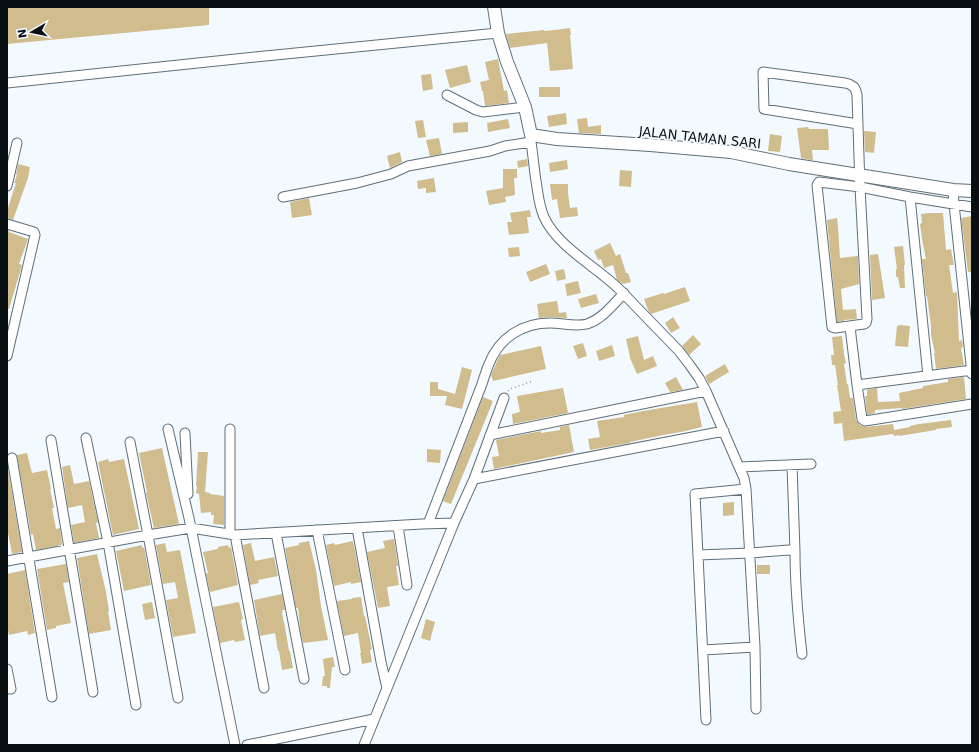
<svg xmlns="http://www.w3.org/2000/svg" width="979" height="752" viewBox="0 0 979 752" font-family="'DejaVu Sans',sans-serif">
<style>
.building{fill:#d0bc8c}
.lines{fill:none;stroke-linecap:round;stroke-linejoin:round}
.minor-casing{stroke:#5e6f79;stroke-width:11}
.tertiary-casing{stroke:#5e6f79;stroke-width:14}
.path{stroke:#8f969a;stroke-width:1.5;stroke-dasharray:1 3;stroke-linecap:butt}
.minor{stroke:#fff;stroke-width:9}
.tertiary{stroke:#fff;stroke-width:12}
.labels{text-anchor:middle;stroke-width:4;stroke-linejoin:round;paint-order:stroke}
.street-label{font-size:13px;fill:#080f12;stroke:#f3faff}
</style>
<rect width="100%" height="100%" fill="#f3faff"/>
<path class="building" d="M7,7H209V25L7,44Z
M570,28L571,35H570L573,69L562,70L550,71L547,43L510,48L506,34L544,30V31L555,30Z
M498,59L504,91L507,90L509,103L485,106L483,91H482L480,82L489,80L485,62Z
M467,65L471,82L450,88L445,70Z
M431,74L433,89L423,91L421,75Z
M539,87H560V97H539Z
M566,113L567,124L549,127L547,116Z
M587,118L588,127L601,125V134L579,133L577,119Z
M508,119L510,128L488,132L487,123Z
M423,120L426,137L418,138L415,121Z
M468,122V132L453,133V123Z
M808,127L809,129H828L829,150H812L813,160H811L801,158L797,128Z
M864,131L876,132L874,153L865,152Z
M770,134L782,136L780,152L768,151Z
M439,138L442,154L430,156L426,140Z
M400,152L402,162L390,168L387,156Z
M527,159L528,166L518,168L517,161Z
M567,160L568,169L550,172L549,163Z
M18,164L30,167L28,178L13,220L7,218V211L16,183H14L17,175H16Z
M503,169H517V178H514L515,195L505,197L506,202L489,205L486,191L503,188Z
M620,170L632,171L631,187L619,186Z
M434,178L436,192L426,193V188L418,189L417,181Z
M550,184H568V193L570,208L577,207L578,216L560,218L557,199L552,200Z
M309,198L312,215L292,218L290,202Z
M530,210L531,217H527L529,233L509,235L507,222H512L510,213Z
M930,213H943L946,250L951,249L954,265H949L953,293L957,292L959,341L962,340L963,347L961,348L964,365L936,369L934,353H935L931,335V326L927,296H926L922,259H926L922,239L920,224L922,223L921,214Z
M972,216V272H968L961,218Z
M837,218L838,227L840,258L857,256H858L859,284L841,289L843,310L856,309L857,319L844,320V321L837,322L827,220Z
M7,230L9,231V232L28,239L19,264L22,265L9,309H7Z
M610,243L616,256L620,254L626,273H628L631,282L623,284L617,280L613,265L604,268L601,259L598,260L594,251Z
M903,246L905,265H904L905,288H900L898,277H896V269H897L894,247Z
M519,247L520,256L509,257L508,248Z
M878,254L885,298L872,300L870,255Z
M546,264L550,274L530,282L526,272Z
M564,269L566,279L557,281L555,271Z
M578,281L581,293L567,296L565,284Z
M685,287L690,301L651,314L648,310L644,299L663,293L664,294Z
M596,294L599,303L581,308L578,299Z
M557,301L559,313L566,312L567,318L550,317L539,318L537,304Z
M673,317L680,328L671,333L665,323Z
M900,325L910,326L908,347L895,346L897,326Z
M693,335L701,344L689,355L682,346Z
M638,336L644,360L653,356L657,366L637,374L630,358V357L626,339Z
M842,336L844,354L846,363L844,364L847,384H848L850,398H853L856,420L859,424L862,426L866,427L893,424L894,430L910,427V426L919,424L951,420L952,427L936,429V430L899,436V435L894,436L893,434L844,441L842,423L834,424L833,412L841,411L837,385H838L835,365H832L831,355H834L832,337Z
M583,343L587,356L578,359L573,346Z
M612,345L615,356L599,361L596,351Z
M541,346L546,369L493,381L491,375L500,355Z
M725,364L729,372L709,384L705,376Z
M462,367L472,370L462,409L445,405L447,396H430V382H438V389L455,394Z
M676,377L683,390L670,392L665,383Z
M964,377L966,399L902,409V408L875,410V413L867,415L865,396H867V390L877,388L878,402L900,401L899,393L923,388V386L948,382V379Z
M563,388L568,413L513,424L512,414L520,412L517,396Z
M483,397L493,401L451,504L443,501Z
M697,402L702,427L681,432L663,435L630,442V443L590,450L588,439L600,437L597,421L624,417V415L643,411Z
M569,425L574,452L494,469L492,457L499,456L496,440L541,431V433L560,430V427Z
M162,448L179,524L154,528L146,493L147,492L139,453Z
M427,449L441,450L440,463L427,462Z
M198,452H208L205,492L210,493V494L224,496V525L213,524L214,515H211V512L201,513L199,494L196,493L197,486H196Z
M27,453L32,473L47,470L51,489H50L54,508H52L56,529L60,528L62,545L36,550L33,534L31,535L17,455Z
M108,459L109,462L124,459L139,529L113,535L98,462Z
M7,464L22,552L12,554L7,527Z
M70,465L74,484L89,481L98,522L96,523L99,538L74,543L71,525L85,522L82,505L68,508L62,467Z
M734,502V515L723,516V503Z
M394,539L398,566H396L399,585L387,587L390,606L378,608L367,552L385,548L383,541Z
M309,541L316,570L321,606L328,640L303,643L300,628L298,608H296L285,548L299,545V543Z
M353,541L361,582L351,584V582L334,586L326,545L334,543L335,545Z
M165,543L167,552L180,550L196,633L173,637L166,600L178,598L175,582L163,584L156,545Z
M251,543L255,561L274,557L278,576L258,580L259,583L250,585L243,545Z
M142,545V548L144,547L151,585L124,591L116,551Z
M228,545L229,548L231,547L238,585L210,592L206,574L208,573L203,552L218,549V547Z
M97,554L106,592L109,611L108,612L111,630L89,634L77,558Z
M66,564L69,582L63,583L71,623L56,626V628L47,630L37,569Z
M757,565H770V574H757Z
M25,570L35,633L28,635L27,631L9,635L7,625V574Z
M282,594L285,610H282L283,613H282L285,627L289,651H290L293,668L282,670L279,651H278L275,633L260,636L254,600Z
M361,597L364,616H365L372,649L370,650L372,662L362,664L360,653H361L358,633L344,636L337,601L352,599V598Z
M152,602L155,618L145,620L142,604Z
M239,602L243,619L241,620L245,640L235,642L234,640L220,643L213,607Z
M426,619L435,622L430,641L421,638Z
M333,657L335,667H332L330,688H327V686H322L323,676H325L323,659Z"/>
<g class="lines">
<defs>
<path id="minor" d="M7,83L255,57L498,33
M447,95L476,110L483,112L525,107
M858,124L764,109L763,72L845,83L849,84L854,87L856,91L857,95L860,187L867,319L866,323L864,324L835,328L832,327L817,185L819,182L860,187L910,197L972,207
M531,135V142C533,155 534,168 536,181C538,193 539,206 544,217C557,246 595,266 618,288L679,351L689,364L699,378L706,391L739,467L744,478L746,489L755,647L756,709
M7,186L17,143
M953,190L954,204L972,374
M283,197L357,183L391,174L408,166L490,151L505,146L531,142
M910,197L928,376
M7,224L34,232L35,235L7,356
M850,327L857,385L862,419L865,421L972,404
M857,385L972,370
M168,429L189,518L235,745
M185,433L188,494
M490,435L706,391
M86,438L108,542L136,705
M51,440L93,692
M130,442L148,535L178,698
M12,458L52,697
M792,465L795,551
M739,467L811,464
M474,479L724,431
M428,524L482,384C484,378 486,371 489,364C499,338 522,323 550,323C562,323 575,327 587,324C602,319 613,305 624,293
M398,526L407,585
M357,528L381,662L387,688
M317,530L345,670
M276,533L304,679
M230,534V429
M235,535L264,688
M698,555L750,553L789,550L795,551C795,585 798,619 802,654
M7,561L148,535L191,528L235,535L422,524L454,523
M703,650L755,647
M7,669L11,689H7
M706,720L695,494L746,489
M247,745L374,719
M364,745L454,523L474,479L504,398"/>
<path id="tertiary" d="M494,7L498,33L507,62L525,107L531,135L557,139L650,145L731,152L789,164L953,190L972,191"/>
</defs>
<use href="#minor" class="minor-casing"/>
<use href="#tertiary" class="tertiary-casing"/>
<path class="path" d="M508,391L510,389L533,381"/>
<use href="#minor" class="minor"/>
<use href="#tertiary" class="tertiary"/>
</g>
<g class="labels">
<g class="street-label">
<text transform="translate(700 137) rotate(6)" y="5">JALAN TAMAN SARI</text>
</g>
</g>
<rect width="979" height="752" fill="none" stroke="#080f12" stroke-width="16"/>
<g transform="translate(32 32) rotate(261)" stroke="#f3faff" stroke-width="3" paint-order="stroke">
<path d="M0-3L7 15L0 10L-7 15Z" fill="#080f12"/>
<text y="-6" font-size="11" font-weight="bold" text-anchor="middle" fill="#080f12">N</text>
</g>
</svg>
